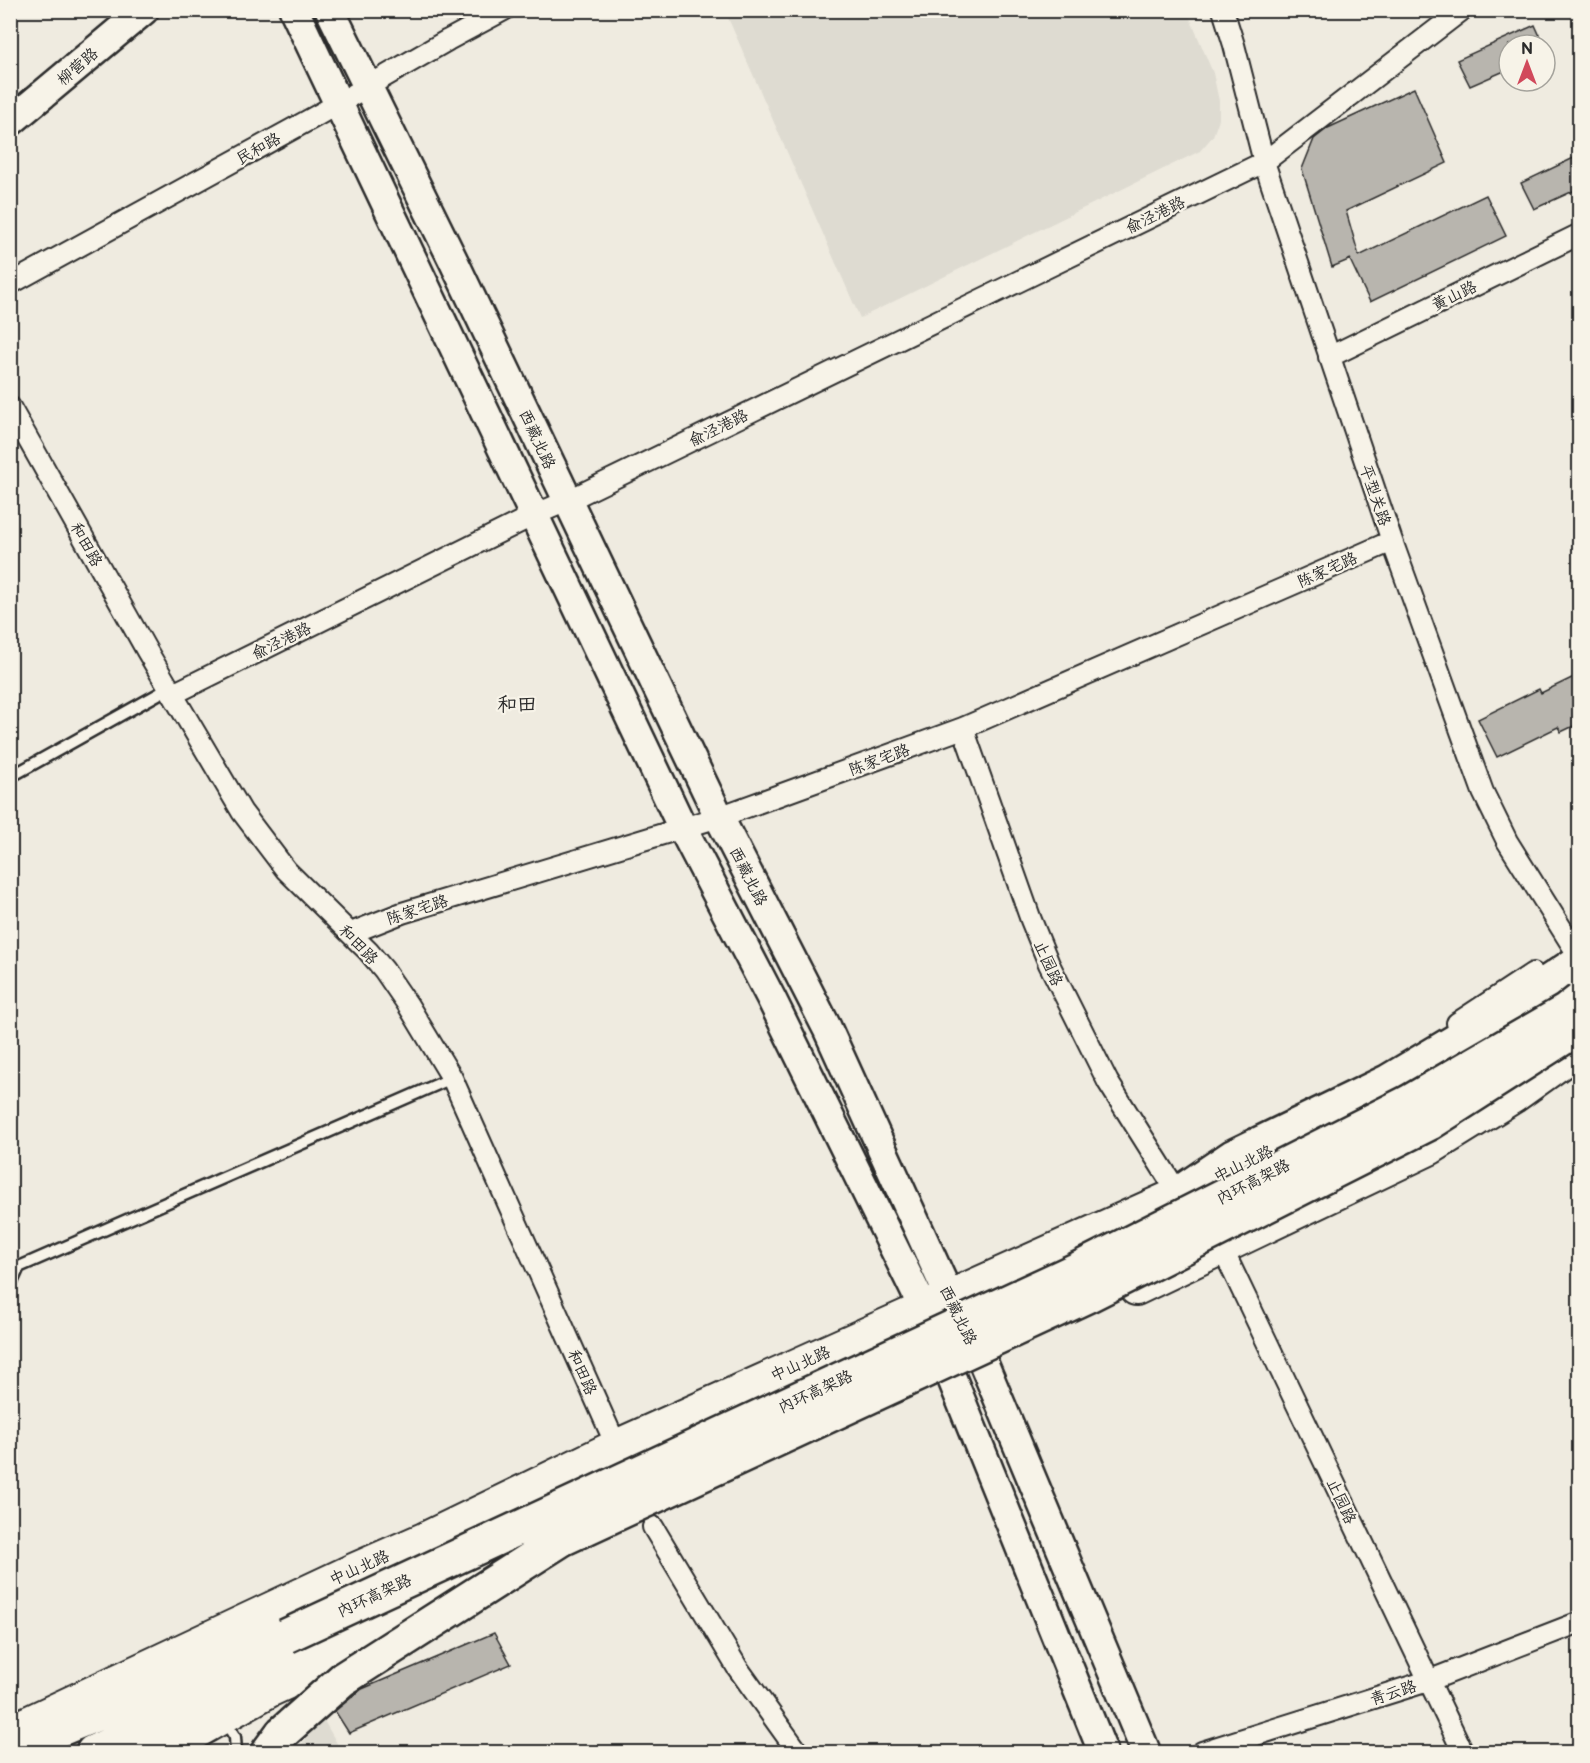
<svg xmlns="http://www.w3.org/2000/svg" width="1590" height="1763" viewBox="0 0 1590 1763" font-family="'Balsamiq Sans','LXGW WenKai TC',sans-serif">
<style>
.built{fill:#dedbd1}
.building{fill:#b8b5ae;stroke:#2b2b2b;stroke-width:1.5}
.lines{fill:none;stroke-linecap:round;stroke-linejoin:round}
.service-casing{stroke:#2b2b2b;stroke-width:15}
.minor-casing{stroke:#2b2b2b;stroke-width:24}
.secondary-casing{stroke:#2b2b2b;stroke-width:33}
.primary-casing{stroke:#2b2b2b;stroke-width:36}
.trunk-casing{stroke:#2b2b2b;stroke-width:38}
.service{stroke:#f7f3e8;stroke-width:10}
.minor{stroke:#f7f3e8;stroke-width:20}
.secondary{stroke:#f7f3e8;stroke-width:28}
.primary{stroke:#f7f3e8;stroke-width:32}
.trunk{stroke:#f7f3e8;stroke-width:33}
.trunk-bridge-casing{stroke:#2b2b2b;stroke-width:38;stroke-linecap:butt}
.trunk-bridge{stroke:#f7f3e8;stroke-width:33}
.labels{text-anchor:middle;stroke-width:4.5;stroke-linejoin:round;paint-order:stroke}
.street-label{font-size:16px;fill:#2b2b2b;stroke:#f7f3e8}
.quarter-label{font-size:20px;fill:#2b2b2b;stroke:#f7f3e8}
</style>
<rect width="100%" height="100%" fill="#efebe0"/>
<filter id="ink" filterUnits="userSpaceOnUse"><feTurbulence type="fractalNoise" baseFrequency=".0167" numOctaves="2"/><feDisplacementMap in="SourceGraphic" scale="12" xChannelSelector="R" yChannelSelector="G"/><feConvolveMatrix kernelMatrix="1 2 1 2 8 2 1 2 1" color-interpolation-filters="sRGB"/></filter>
<g filter="url(#ink)">
<path class="built" d="M725,11H1187L1213,73L1219,101V119L1213,136L1200,151L860,318Z
M323,1719L342,1752H295Z"/>
<path class="building" d="M1535,25L1544,45H1509V69L1470,86L1457,60Z
M1414,88L1447,163L1346,211L1359,256L1486,195L1506,236L1370,302L1350,260L1351,259L1332,267L1302,169L1314,139L1328,128Z
M1580,155V188L1534,209L1521,183Z
M1580,674V723L1561,732L1558,727L1497,757L1478,719L1539,689L1541,693Z
M494,1633L511,1664L349,1733L335,1711L362,1689Z"/>
<g class="lines">
<defs>
<path id="service" d="M10,777L169,688
M10,1287L19,1267L452,1078
M224,1720L235,1737L236,1752"/>
<path id="minor" d="M1223,10L1234,45L1264,162L1392,541L1483,792L1507,841L1580,958
M10,284L318,115L448,40L504,10
M1329,357L1580,234
M10,407L147,651L242,812L286,870L368,951L384,970L408,1005L452,1078L620,1454
M173,694L534,515L567,501L1264,162L1462,10
M963,728L1031,920L1049,964L1108,1082L1171,1182
M351,933L402,913L719,817L963,728L1392,541
M1457,1023L1533,973
M1222,1248L1463,1752
M653,1527L737,1667L798,1752
M1202,1752L1428,1681L1580,1622"/>
<path id="secondary" d="M294,10L683,829L771,998L923,1307L1103,1752
M330,10L454,262L719,817L827,1028L949,1296L983,1362L1146,1752
M10,122L144,10"/>
<path id="primary" d="M1136,1289L1431,1148L1513,1097L1580,1049
M10,1731L351,1571L424,1539L616,1446L1200,1184
M161,1752L269,1691L367,1646"/>
<path id="trunk" d="M1175,1196L1234,1156L1389,1081L1493,1019L1580,961
M10,1750L286,1636
M93,1752L498,1568
M268,1752L282,1733"/>
</defs>
<use href="#service" class="service-casing"/>
<use href="#minor" class="minor-casing"/>
<use href="#secondary" class="secondary-casing"/>
<use href="#primary" class="primary-casing"/>
<use href="#trunk" class="trunk-casing"/>
<use href="#service" class="service"/>
<use href="#minor" class="minor"/>
<use href="#secondary" class="secondary"/>
<use href="#primary" class="primary"/>
<use href="#trunk" class="trunk"/>
<defs>
<path id="trunk-bridge" d="M286,1636L1076,1270L1409,1102L1566,1011L1580,1000
M282,1733L343,1679L562,1539L1089,1295L1430,1123L1580,1027"/>
</defs>
<use href="#trunk-bridge" class="trunk-bridge-casing"/>
<use href="#trunk-bridge" class="trunk-bridge"/>
</g>
</g>
<g class="labels">
<g class="street-label">
<text transform="translate(77 66) rotate(-41)" y="6">柳营路</text>
<text transform="translate(258 148) rotate(-29)" y="6">民和路</text>
<text transform="translate(1155 214) rotate(-26)" y="6">俞泾港路</text>
<text transform="translate(1454 295) rotate(-26)" y="6">黄山路</text>
<text transform="translate(718 427) rotate(-26)" y="6">俞泾港路</text>
<text transform="translate(538 439) rotate(65)" y="6">西藏北路</text>
<text transform="translate(1376 495) rotate(71)" y="6">平型关路</text>
<text transform="translate(87 544) rotate(61)" y="6">和田路</text>
<text transform="translate(1327 569) rotate(-24)" y="6">陈家宅路</text>
<text transform="translate(281 640) rotate(-26)" y="6">俞泾港路</text>
<text transform="translate(879 759) rotate(-20)" y="6">陈家宅路</text>
<text transform="translate(749 876) rotate(63)" y="6">西藏北路</text>
<text transform="translate(417 909) rotate(-18)" y="6">陈家宅路</text>
<text transform="translate(359 944) rotate(46)" y="6">和田路</text>
<text transform="translate(1049 963) rotate(66)" y="6">止园路</text>
<text transform="translate(1243 1163) rotate(-26)" y="6">中山北路</text>
<text transform="translate(1253 1181) rotate(-27)" y="6">内环高架路</text>
<text transform="translate(959 1315) rotate(64)" y="6">西藏北路</text>
<text transform="translate(800 1363) rotate(-24)" y="6">中山北路</text>
<text transform="translate(583 1372) rotate(66)" y="6">和田路</text>
<text transform="translate(815 1391) rotate(-25)" y="6">内环高架路</text>
<text transform="translate(1342 1501) rotate(65)" y="6">止园路</text>
<text transform="translate(359 1567) rotate(-24)" y="6">中山北路</text>
<text transform="translate(374 1595) rotate(-25)" y="6">内环高架路</text>
<text transform="translate(1393 1692) rotate(-18)" y="6">青云路</text>
</g>
<g class="quarter-label">
<text x="517" y="711">和田</text>
</g>
</g>
<rect width="1590" height="1763" fill="none" stroke="#f7f3e8" stroke-width="36"/>
<rect x="18" y="18" width="1554" height="1727" fill="none" stroke="#2b2b2b" stroke-width="2" filter="url(#ink)"/>
<g transform="translate(1527 63)"><circle r="28" fill="#f7f3e8" stroke="#a5a39c" stroke-width="1.5"/>
<path d="M0-4.5L10 22L0 15L-10 22Z" fill="#d1495b"/>
<text y="-9" font-size="16" font-weight="bold" text-anchor="middle" fill="#2b2b2b">N</text>
</g>
</svg>
